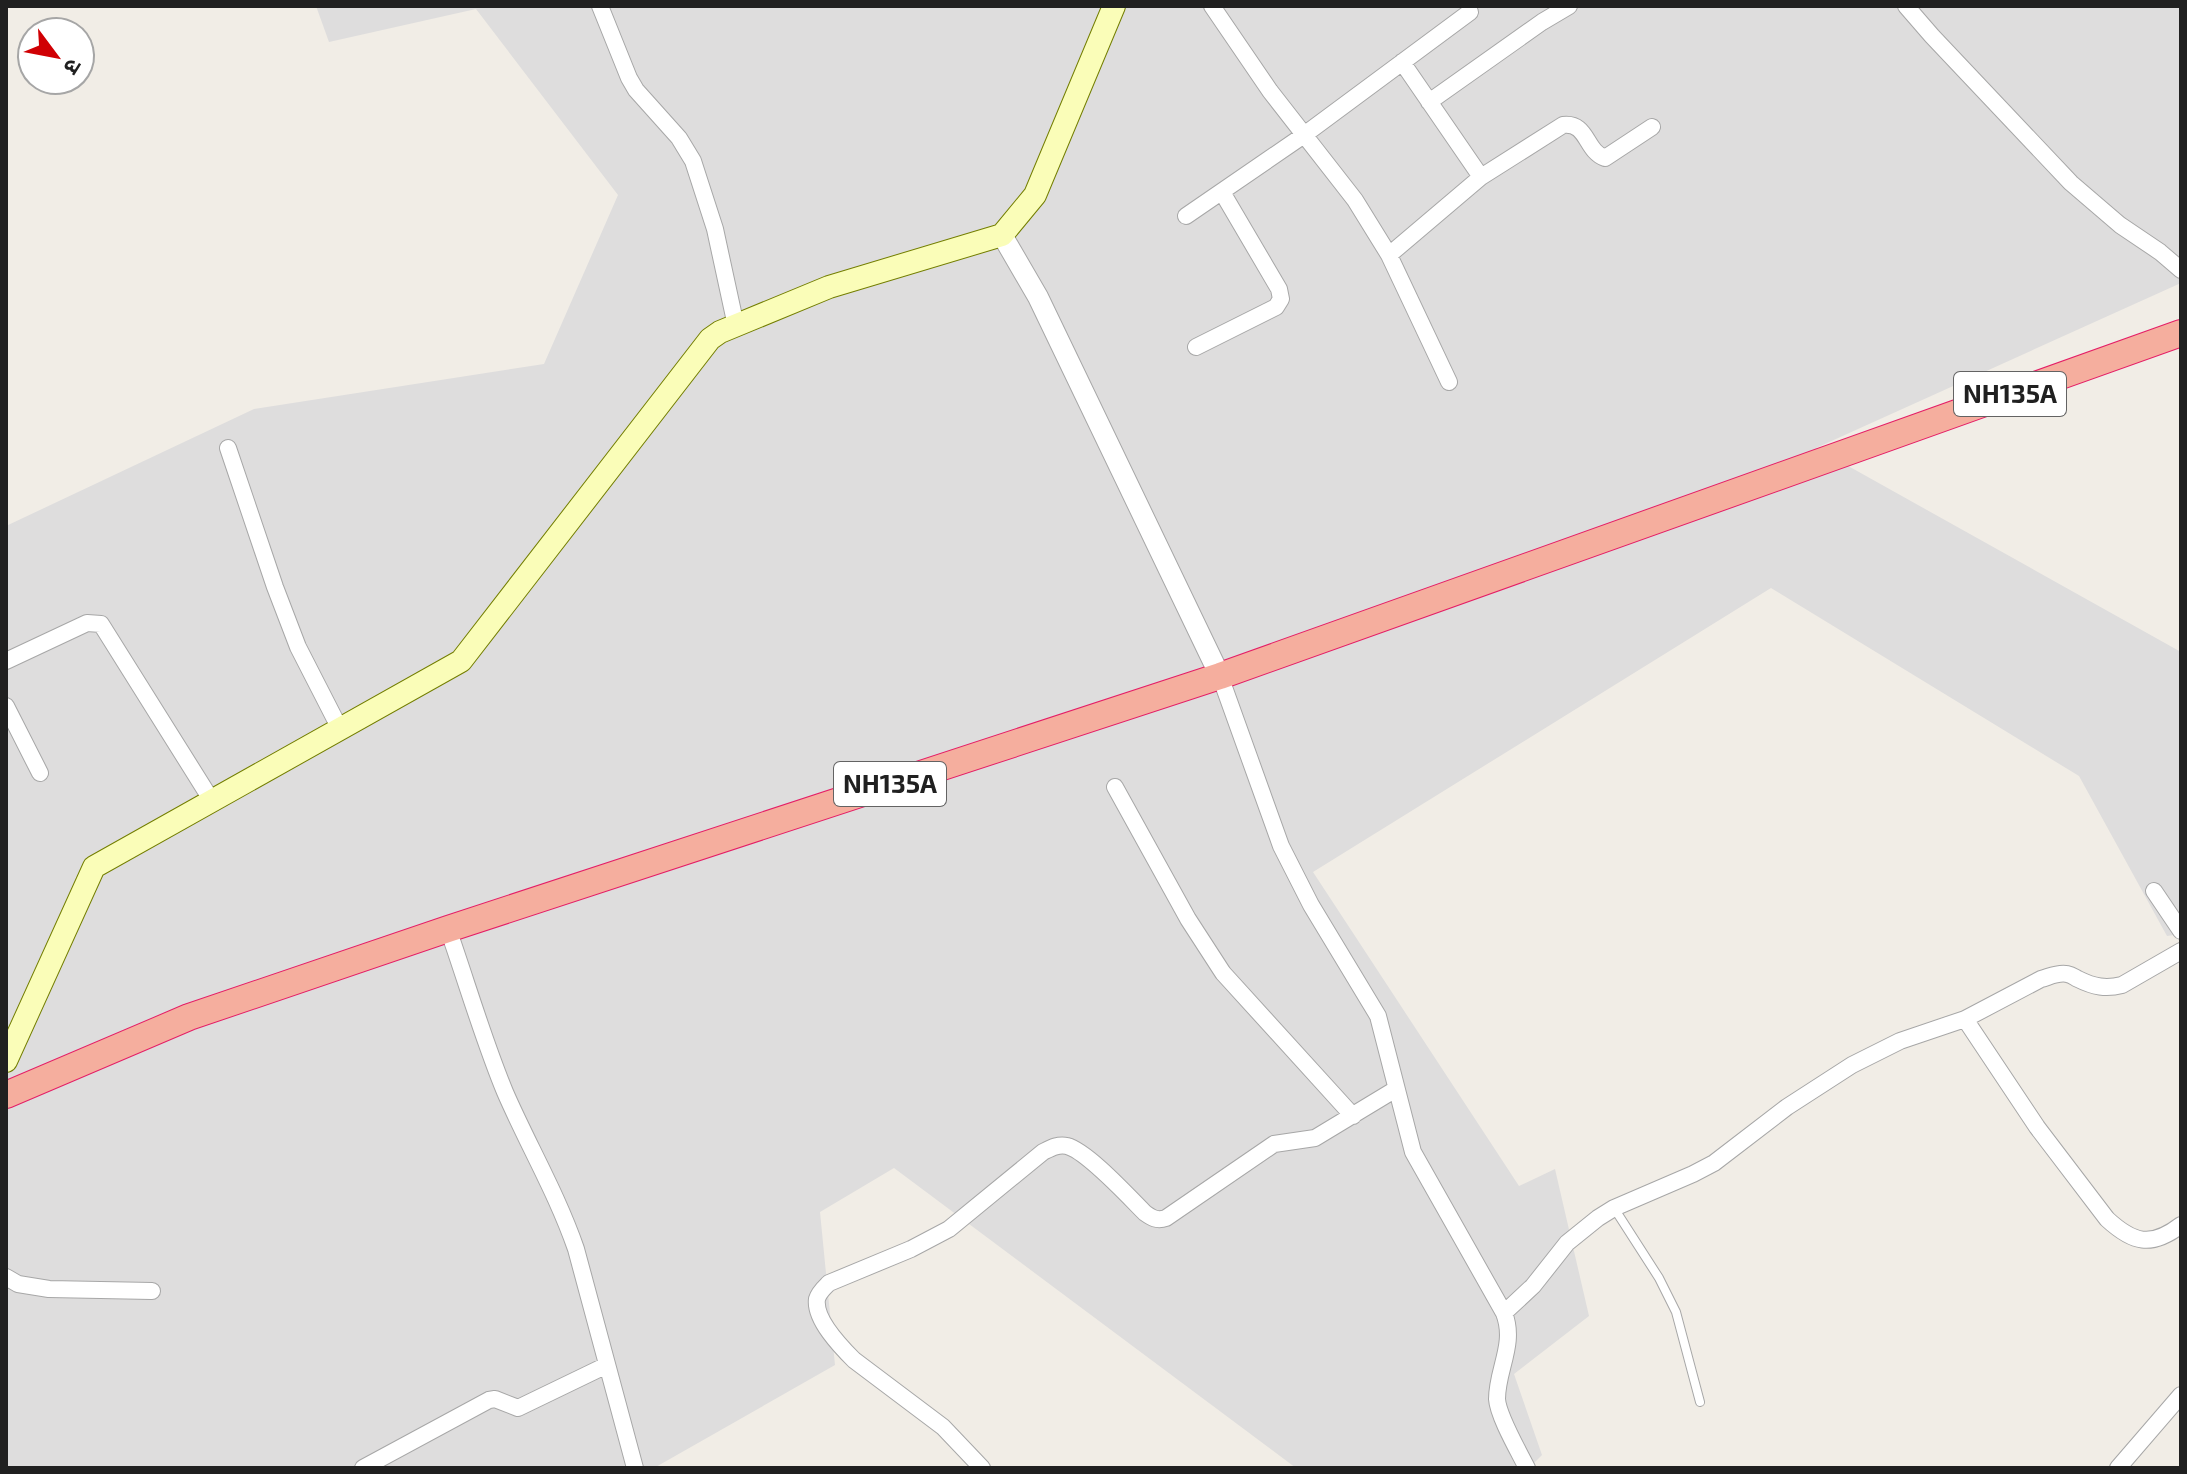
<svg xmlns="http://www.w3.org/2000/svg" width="2187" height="1474" viewBox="0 0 2187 1474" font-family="'Exo 2','Noto Sans Devanagari',sans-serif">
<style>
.residential{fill:#dedddd}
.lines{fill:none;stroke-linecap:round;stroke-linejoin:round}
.service-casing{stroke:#a7a7a7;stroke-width:10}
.minor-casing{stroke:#a7a7a7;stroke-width:18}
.tertiary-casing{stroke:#a7a7a7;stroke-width:22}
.secondary-casing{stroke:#737e00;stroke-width:24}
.trunk-casing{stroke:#e41e66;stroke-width:28}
.service{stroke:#fff;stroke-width:8}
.minor{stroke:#fff;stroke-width:16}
.tertiary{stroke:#fff;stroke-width:20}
.secondary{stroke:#fafdb8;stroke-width:22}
.trunk{stroke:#f5ae9e;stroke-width:26}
.labels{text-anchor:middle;stroke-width:6;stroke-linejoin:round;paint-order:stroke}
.shield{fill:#fff;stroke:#636363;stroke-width:2}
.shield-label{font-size:26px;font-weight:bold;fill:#202020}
</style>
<rect width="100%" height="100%" fill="#f1ede6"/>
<path class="residential" d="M316,6H2181V283L1816,448L2181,652V934L2167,936L2079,776L1771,588L1313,872L1519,1186L1555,1169L1589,1316L1514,1374L1542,1455L1529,1468H1296L894,1168L820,1212L835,1365L654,1468H6V526L254,409L544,364L618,195L476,9L329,42Z"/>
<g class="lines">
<defs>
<path id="service" d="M1614,1208L1659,1278L1676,1312L1700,1402"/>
<path id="minor" d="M600,6L629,78L636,90L679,138L693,161L715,229L736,326
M1212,6L1270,91L1355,200L1389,255L1449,382
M1906,6L1932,36L2071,183L2120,225L2160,252L2181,270
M1402,62L1481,177
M1429,102L1542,22L1569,6
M1186,216L1304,135L1470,12
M1389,255L1481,177L1563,125C1588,122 1585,151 1605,158L1652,127
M1196,347L1276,307L1281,299L1279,289L1222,192
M228,448L275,587L298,647L340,729
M6,661L87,623L101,624L212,801
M1220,676L1281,846L1311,905L1378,1016L1413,1152L1504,1313C1516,1344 1497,1369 1497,1399C1498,1416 1519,1452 1527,1468
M6,706L40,773
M1115,787L1188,919L1223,973L1353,1116
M2154,891L2181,931
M448,929C467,983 483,1039 505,1092C528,1145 557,1194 576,1249L635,1468
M1965,1019L2037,1127L2107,1219C2133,1243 2151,1248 2181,1225
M6,1277L18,1284L49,1289L152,1291
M1504,1313L1533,1286L1567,1243L1598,1218L1614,1208L1693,1174L1714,1163L1787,1107L1852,1065L1900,1041L1965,1019L2041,979C2049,977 2058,972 2067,974C2072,975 2074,977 2078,979C2094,987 2106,989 2122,985L2181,951
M363,1468L489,1400L495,1399L518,1408L607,1365
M982,1468L943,1427L854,1360C841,1347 814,1319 817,1299C819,1292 824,1288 829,1283L911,1249L949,1229L1043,1152C1051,1148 1058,1144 1067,1146C1087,1151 1129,1197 1145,1213C1152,1218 1157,1221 1166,1218L1274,1144L1315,1138L1396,1089
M2118,1468L2181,1395"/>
<path id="tertiary" d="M1002,235L1038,297L1220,676"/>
<path id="secondary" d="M6,1061L94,867L461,661L710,339L720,332L829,287L1002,235L1035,195L1114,6"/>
<path id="trunk" d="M6,1095L189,1017L448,929L1220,676L2181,333"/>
</defs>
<use href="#service" class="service-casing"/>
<use href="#minor" class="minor-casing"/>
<use href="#tertiary" class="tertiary-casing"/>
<use href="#secondary" class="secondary-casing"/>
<use href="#trunk" class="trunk-casing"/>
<use href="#service" class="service"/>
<use href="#minor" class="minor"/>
<use href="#tertiary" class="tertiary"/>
<use href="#secondary" class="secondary"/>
<use href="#trunk" class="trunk"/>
</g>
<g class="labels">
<g class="shield">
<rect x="1954" y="372" width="112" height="44" rx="6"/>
<rect x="834" y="762" width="112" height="44" rx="6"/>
</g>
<g class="shield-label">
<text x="2010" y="403">NH135A</text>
<text x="890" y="793">NH135A</text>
</g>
</g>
<rect width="2187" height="1474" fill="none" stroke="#202020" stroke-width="16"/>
<g transform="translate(56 56) rotate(122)"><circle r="38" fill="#ffffff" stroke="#a6a6a6" stroke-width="2"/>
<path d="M0-6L14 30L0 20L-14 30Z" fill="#d00004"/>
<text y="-12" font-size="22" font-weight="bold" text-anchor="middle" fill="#202020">उ</text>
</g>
</svg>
